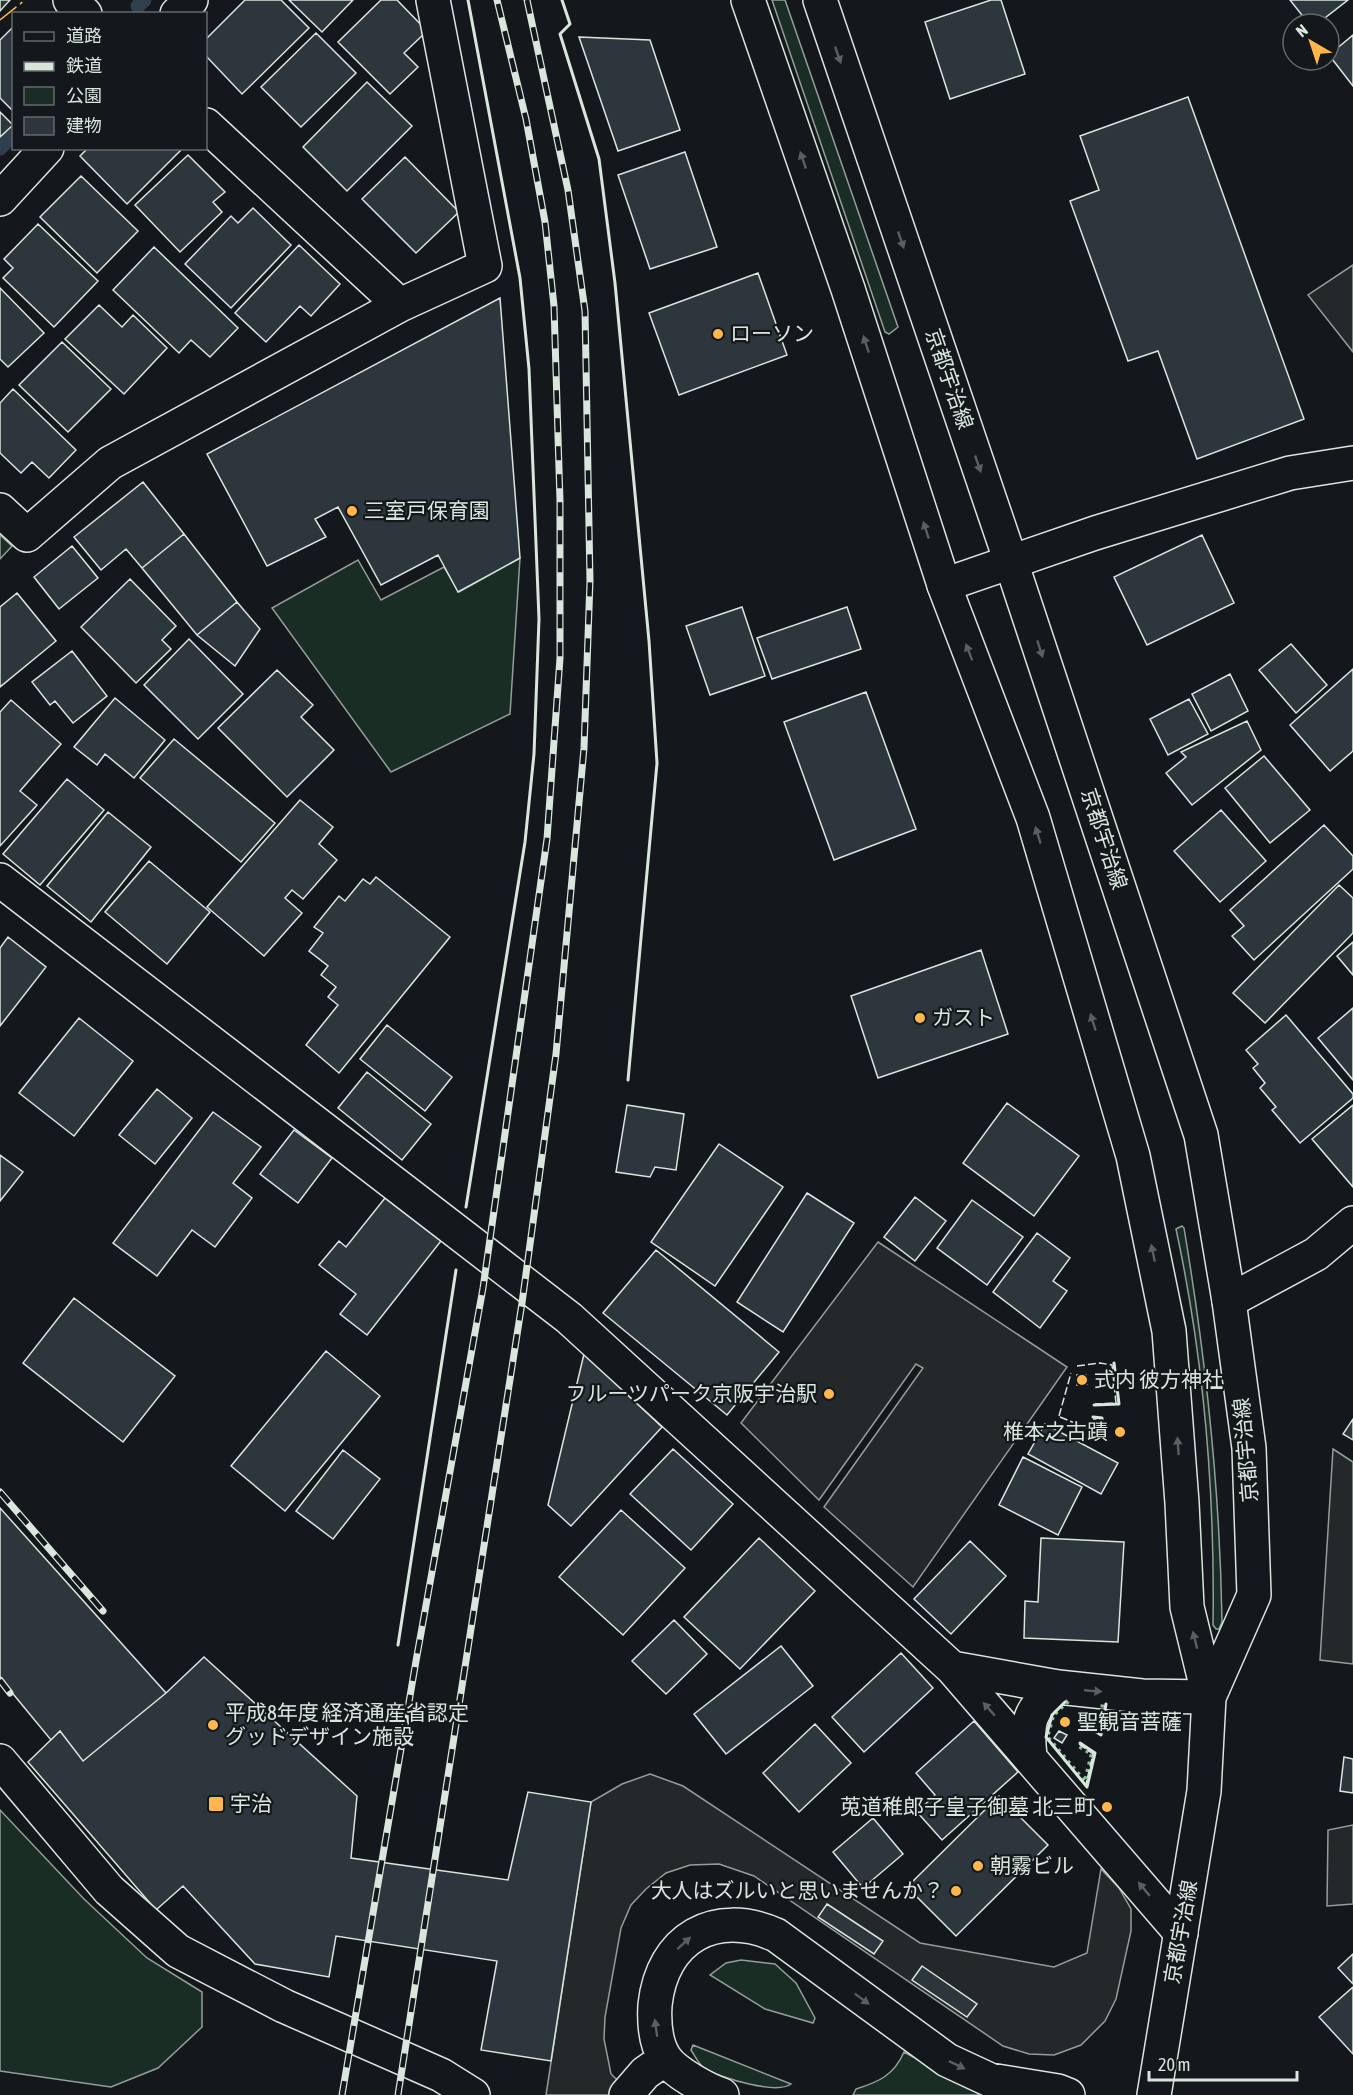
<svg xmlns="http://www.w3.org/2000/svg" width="1353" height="2095" viewBox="0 0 1353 2095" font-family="'Asap Condensed','Noto Sans JP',sans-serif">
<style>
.green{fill:#1a2d24;stroke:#939e99;stroke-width:1.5}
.parking{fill:#24282b;stroke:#939e99;stroke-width:1.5}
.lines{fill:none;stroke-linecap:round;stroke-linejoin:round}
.stream{stroke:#2f3f4d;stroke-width:15}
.building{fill:#2c363c;stroke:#d8e6dc;stroke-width:1.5}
.minor-casing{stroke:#d8e6dc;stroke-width:36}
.tertiary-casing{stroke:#d8e6dc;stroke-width:36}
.primary-casing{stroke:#d8e6dc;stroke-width:36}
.minor{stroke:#14181c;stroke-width:33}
.tertiary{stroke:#14181c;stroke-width:33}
.primary{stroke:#14181c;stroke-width:33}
.rail-casing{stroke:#d8e6dc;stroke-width:7}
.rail{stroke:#14181c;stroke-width:4.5;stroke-dasharray:14;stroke-linecap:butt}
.hedge{stroke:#8ac095;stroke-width:4.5;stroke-dasharray:3 4.5;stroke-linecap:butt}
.fence{stroke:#d8e6dc;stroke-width:1.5;stroke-dasharray:8 3;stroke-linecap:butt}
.wall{stroke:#d8e6dc;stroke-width:3}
.power{stroke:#ffb74d;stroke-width:1.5;stroke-dasharray:21 4.5 3 4.5;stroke-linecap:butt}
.oneway{fill:#59605f}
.poi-dot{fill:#ffb74d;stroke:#14181c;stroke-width:2}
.labels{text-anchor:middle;stroke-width:4.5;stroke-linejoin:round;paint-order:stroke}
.poi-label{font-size:21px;fill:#d8e6dc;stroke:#14181c;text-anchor:start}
.street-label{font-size:21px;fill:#d8e6dc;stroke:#14181c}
</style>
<rect width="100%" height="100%" fill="#14181c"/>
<path class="green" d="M772,0H785L898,327L889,334L885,332Z
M0,535L12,546L0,559Z
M520,558L510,714L391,772L272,608L358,560L381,600L444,567L459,592Z
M1182,1226L1184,1228C1206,1359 1220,1489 1222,1622L1219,1629H1216L1213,1625C1215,1492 1204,1359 1176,1229Z
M0,1810L84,1899L147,1958L202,1992V2027L158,2068L111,2087L0,2071Z
M741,1960L775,1964L796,1983L815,2018L813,2023L765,2009L710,1975L726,1963Z
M693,2045L791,2084C776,2095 723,2078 705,2069C699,2065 695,2056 691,2050Z
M904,2052L971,2088L1003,2095H853L856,2089C879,2082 894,2075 904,2052Z"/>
<path class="parking" d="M1353,265V352L1308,295Z
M878,1242L1067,1367L913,1587L824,1507L923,1368L916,1364L819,1500L741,1423Z
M1333,1449L1353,1462V1664L1320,1660Z
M650,1774L683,1786L920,1943L1054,1967L1087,1953L1101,1869L1119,1888L1131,1909V1931L1116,1999L1105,2021L1081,2045L1054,2055L1029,2054L1003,2046L754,1876L719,1864L690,1865L666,1873L646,1889L631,1905L621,1928L605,2017L604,2039L611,2074L632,2095H546L591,1802L622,1784Z
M1353,1825V1904L1327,1906L1328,1830Z"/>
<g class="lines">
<path class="stream" d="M138,6L144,0
M0,148L14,134"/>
</g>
<path class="building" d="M0,0H10L0,11Z
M245,0H281L309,28L242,94L206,56V39Z
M289,0H353L322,32Z
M381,0H397L427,31L404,53L418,67L390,94L338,42Z
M991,0H1001L1025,74L950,99L925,22Z
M1290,0H1348L1317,24H1309Z
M14,26V112L0,98V40Z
M316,33L356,73L301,127L261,87Z
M1353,35V86L1329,55Z
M579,37L650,40L680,130L618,151Z
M367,82L412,126L347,191L303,147Z
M1188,97L1304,419L1197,459L1158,351L1128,361L1070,201L1099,190L1080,136Z
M0,112L13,125L0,137Z
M88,148H183L127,204L80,156Z
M685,152L717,247L650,269L618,175Z
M188,155L225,192L213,202L222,212L180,252L135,205Z
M405,157L459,212L416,253L362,199Z
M81,176L138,231L97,273L40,217Z
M253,208L291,245L231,308L185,264L231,216L238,223Z
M38,224L98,281L54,327L3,278L13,268L4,259Z
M299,245L340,284L311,316L300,306L266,342L235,313Z
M154,247L238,328L210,357L191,340L179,353L113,290Z
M758,273L787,355L679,395L649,313Z
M0,288L44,333L8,367L0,359Z
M500,298L520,558L458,592L438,555L381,585L338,507L315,519L326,537L267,566L207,454Z
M99,305L122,327L133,315L167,348L124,394L65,339Z
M62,342L111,389L68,432L19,385Z
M13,389L76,450L49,478L32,462L21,473L0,453V403Z
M143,482L184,534L142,568L126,549L101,570L74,537Z
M184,534L237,602L197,635L142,568Z
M1202,535L1234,603L1147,645L1114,577Z
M72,546L98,578L59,609L34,577Z
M130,579L176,626L162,640L171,649L136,683L81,627Z
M17,593L56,641L0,687V607Z
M237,602L260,629L235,666L197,635Z
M742,607L765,676L710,695L686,626Z
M847,607L861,649L772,679L757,638Z
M189,639L243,694L198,739L144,685Z
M1291,644L1327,685L1296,713L1259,670Z
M72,651L107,696L73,723L55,701L50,705L32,682Z
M1353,669V751L1330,771L1290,725Z
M277,670L313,705L301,717L334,750L287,797L218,728Z
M1230,674L1248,711L1211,731L1192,694Z
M866,692L916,829L834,860L784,722Z
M115,698L165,740L134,778L105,754L97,765L74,747Z
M1189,699L1208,734L1168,755L1150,719Z
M11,700L61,744L20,791L37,805L0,846V712Z
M1247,721L1261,750L1192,805L1166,773L1186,757L1181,752Z
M174,739L275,823L241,862L140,778Z
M1264,756L1310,810L1270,843L1225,788Z
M67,779L104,810L40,885L3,854Z
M300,800L333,827L319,844L337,860L303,899L292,890L285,898L302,913L264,956L207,907Z
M1221,810L1266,861L1220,902L1174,851Z
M108,812L151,847L91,922L47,886Z
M1324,825L1353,856V869L1254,960L1232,936L1244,926L1230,910Z
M149,861L210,912L167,964L105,912Z
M376,877L450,937L339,1073L306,1045L338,1005L328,997L336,987L321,975L328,966L309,951L323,933L314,927L339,896L345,901L363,879L370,884Z
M1339,885L1353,898V933L1265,1023L1233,993Z
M8,937L46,967L0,1026V948Z
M1353,942V975L1337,956Z
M981,950L1008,1034L878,1078L851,996Z
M1353,1008V1080L1318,1038Z
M1286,1015L1353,1094V1098L1300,1143L1272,1110L1276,1107L1260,1088L1265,1083L1253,1068L1258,1064L1246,1050Z
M79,1018L133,1061L74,1136L19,1093Z
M387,1025L452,1077L425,1111L360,1059Z
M367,1072L431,1124L402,1160L338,1108Z
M157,1089L192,1118L155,1164L119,1135Z
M1007,1103L1079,1156L1034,1216L963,1163Z
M627,1105L684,1114L676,1170L655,1167L650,1177L616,1172Z
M1353,1105V1187L1312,1139Z
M213,1112L261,1147L233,1183L252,1198L215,1247L192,1230L157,1276L113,1243Z
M294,1130L332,1158L298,1203L260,1174Z
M719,1144L783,1187L715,1286L651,1242Z
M0,1155L23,1172L0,1201Z
M807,1193L854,1223L783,1332L737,1302Z
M915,1197L946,1221L915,1261L884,1237Z
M385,1198L441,1241L367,1335L340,1314L356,1294L319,1265L339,1241L346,1247Z
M972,1200L1023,1237L987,1285L937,1248Z
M1037,1233L1070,1258L1053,1281L1067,1291L1040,1328L993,1292Z
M656,1250L779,1352L727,1415L603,1313Z
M74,1298L175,1376L123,1442L23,1363Z
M326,1351L380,1396L285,1511L231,1466Z
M584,1354L662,1427L571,1526L548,1505Z
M1077,1375H1086L1087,1384L1077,1385Z
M1353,1419V1440L1343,1434Z
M1045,1424L1118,1463L1101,1494L1028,1454Z
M673,1449L733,1504L691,1550L630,1494Z
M343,1450L380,1479L333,1539L296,1511Z
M1023,1457L1082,1487L1058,1535L999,1505Z
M0,1508L166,1693L83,1761L60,1731L51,1740L0,1678Z
M621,1510L685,1568L623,1635L559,1577Z
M759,1538L815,1591L740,1669L684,1617Z
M1041,1538L1124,1542L1118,1642L1024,1638L1025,1601L1038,1602Z
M970,1541L1006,1576L951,1634L914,1599Z
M674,1620L707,1654L666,1694L632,1661Z
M781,1646L813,1686L726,1754L694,1714Z
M901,1653L933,1688L864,1752L832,1717Z
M204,1657L357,1796L351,1858L508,1880L528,1792L591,1802L551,2061L481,2050L497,1961L336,1936L329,1977L255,1964L183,1886L156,1910L28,1762L60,1731L83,1761L166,1693Z
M974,1721L1018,1772L942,1840L917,1812L935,1795L916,1773Z
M815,1724L851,1763L799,1812L763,1773Z
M1059,1731L1067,1735L1062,1743L1054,1738Z
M1344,1757L1353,1759V1793L1340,1791Z
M999,1796L1048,1845L956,1936L907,1887Z
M873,1818L903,1854L863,1888L833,1852Z
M827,1904L883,1941L874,1954L818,1917Z
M1353,1954V1984L1338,1968Z
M922,1966L977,2004L967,2017L912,1980Z
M1353,1987V2054L1319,2017Z"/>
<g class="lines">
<defs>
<path id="minor" d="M70,0L85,14
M177,14L191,0
M206,125L400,305
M0,199L47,148
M0,510L27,535L110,463L400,305L485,266L433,0
M0,880L569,1318L952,1668L1181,1933
M1229,1301L1316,1254L1353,1223
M952,1668L1058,1687L1142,1696L1209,1697
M1030,1756C1026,1721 1029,1709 1058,1687
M0,1761L109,1890L178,1951L284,2006L441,2075L473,2095
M626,2095L645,2073L665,2059
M722,2095C707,2090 674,2072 665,2058C655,2043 654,2022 655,2005C662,1938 715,1908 776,1935L947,2060L990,2080L1058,2091L1068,2095"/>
<path id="tertiary" d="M944,585L1095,533L1290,473L1353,463"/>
<path id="primary" d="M748,0L848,289L944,585L1033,818L1133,1156L1169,1331L1182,1503L1187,1607L1209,1697L1204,1791L1154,2095
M820,0L1011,562L1201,1135L1229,1301L1249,1448L1254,1595L1209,1697"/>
</defs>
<use href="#minor" class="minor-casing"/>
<use href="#tertiary" class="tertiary-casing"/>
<use href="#primary" class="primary-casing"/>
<use href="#minor" class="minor"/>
<use href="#tertiary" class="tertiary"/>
<use href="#primary" class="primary"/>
<defs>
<path id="rail" d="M0,1492L103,1611
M0,1680L10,1693
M342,2095L416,1661L483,1288L547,839L560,658V501L554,306L545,222L526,119L497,0
M398,2095L522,1303L556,1054L584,748L590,581L585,311L568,190L527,0"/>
</defs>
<use href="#rail" class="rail-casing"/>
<use href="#rail" class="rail"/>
<path class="hedge" d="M1068,1701L1053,1715L1047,1737L1085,1782L1092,1754L1079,1746
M1088,1724L1100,1731L1103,1704"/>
<path class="fence" d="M1077,1366L1100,1363L1112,1365L1116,1403L1095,1404
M1059,1416L1071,1373
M1060,1417L1094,1431L1100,1426V1419H1093
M1087,1725L1101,1733L1105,1705
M1079,1744L1093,1754L1086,1784"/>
<path class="wall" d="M562,0L570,24L560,34L599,159L615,283L649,641L657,763L628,1080
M466,1207L525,842L534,754L539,619L529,369L520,278L468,0
M1094,1405L1119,1404L1114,1363
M1093,1417L1102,1418V1427L1095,1432
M398,1645L456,1270
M1065,1702L1052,1715L1046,1737L1087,1787L1095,1753L1080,1743
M1087,1726L1101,1735L1106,1704"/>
<path class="power" d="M0,20L25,0"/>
</g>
<defs><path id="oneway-solid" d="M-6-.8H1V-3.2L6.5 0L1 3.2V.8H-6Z" transform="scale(1.5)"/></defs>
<g class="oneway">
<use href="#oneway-solid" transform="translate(838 55) rotate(71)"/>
<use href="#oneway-solid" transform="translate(803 160) rotate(-109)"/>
<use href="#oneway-solid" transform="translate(901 240) rotate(71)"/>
<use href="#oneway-solid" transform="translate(866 344) rotate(-108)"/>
<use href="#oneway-solid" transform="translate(978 464) rotate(71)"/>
<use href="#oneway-solid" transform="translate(926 530) rotate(-108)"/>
<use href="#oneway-solid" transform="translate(1040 649) rotate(72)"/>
<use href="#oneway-solid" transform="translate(969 652) rotate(-111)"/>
<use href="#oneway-solid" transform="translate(1038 835) rotate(-107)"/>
<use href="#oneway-solid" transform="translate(1093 1022) rotate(-107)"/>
<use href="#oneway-solid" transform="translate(1153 1253) rotate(-102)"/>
<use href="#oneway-solid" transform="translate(1178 1446) rotate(-94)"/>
<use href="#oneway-solid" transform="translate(1195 1640) rotate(-104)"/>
<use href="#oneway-solid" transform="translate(1093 1691) rotate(5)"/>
<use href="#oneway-solid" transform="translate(989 1709) rotate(-131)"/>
<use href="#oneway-solid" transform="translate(1144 1889) rotate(-130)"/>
<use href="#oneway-solid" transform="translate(684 1943) rotate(-42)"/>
<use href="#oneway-solid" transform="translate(862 1999) rotate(37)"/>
<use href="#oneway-solid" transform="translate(656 2028) rotate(-98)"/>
<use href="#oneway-solid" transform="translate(957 2065) rotate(26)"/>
</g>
<g class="poi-dot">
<circle cx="718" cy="334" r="6"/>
<circle cx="352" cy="511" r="6"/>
<circle cx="920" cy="1018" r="6"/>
<circle cx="1082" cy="1380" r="6"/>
<circle cx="829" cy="1394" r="6"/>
<circle cx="1120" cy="1432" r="6"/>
<circle cx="1065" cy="1722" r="6"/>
<circle cx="213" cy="1725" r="6"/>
<rect x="208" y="1796" width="16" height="16" rx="3"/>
<circle cx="1107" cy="1807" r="6"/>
<circle cx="978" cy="1866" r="6"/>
<circle cx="956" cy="1891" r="6"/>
</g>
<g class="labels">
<g class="poi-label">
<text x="730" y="341">ローソン</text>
<text x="364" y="518">三室戸保育園</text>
<text x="932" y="1025">ガスト</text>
<text x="1094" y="1387">式内 彼方神社</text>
<text x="817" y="1401" text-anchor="end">フルーツパーク京阪宇治駅</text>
<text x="1108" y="1439" text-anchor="end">椎本之古蹟</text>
<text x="225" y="1720">平成8年度 経済通産省認定<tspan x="225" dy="24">グッドデザイン施設</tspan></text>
<text x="1077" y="1729">聖観音菩薩</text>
<text x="230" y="1811">宇治</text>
<text x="1095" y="1814" text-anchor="end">莵道稚郎子皇子御墓 北三町</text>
<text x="990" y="1873">朝霧ビル</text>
<text x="944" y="1898" text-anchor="end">大人はズルいと思いませんか？</text>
</g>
<g class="street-label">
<text transform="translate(949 379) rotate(71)" y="7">京都宇治線</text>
<text transform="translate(1104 839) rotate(72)" y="7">京都宇治線</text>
<text transform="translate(1246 1450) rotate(-95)" y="7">京都宇治線</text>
<text transform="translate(1181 1932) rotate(-80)" y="7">京都宇治線</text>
</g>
</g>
<rect x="12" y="12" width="195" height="138" fill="#14181c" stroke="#626a69" stroke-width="1.5"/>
<rect x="24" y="32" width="30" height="9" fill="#14181c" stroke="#626a69" stroke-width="1.5"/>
<text x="66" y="42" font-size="18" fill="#d8e6dc">道路</text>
<rect x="24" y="62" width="30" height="9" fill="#d8e6dc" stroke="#626a69" stroke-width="1.5"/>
<text x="66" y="72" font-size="18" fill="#d8e6dc">鉄道</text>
<rect x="24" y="87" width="30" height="18" fill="#1a2d24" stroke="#626a69" stroke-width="1.5"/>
<text x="66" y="102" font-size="18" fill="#d8e6dc">公園</text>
<rect x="24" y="117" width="30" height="18" fill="#2c363c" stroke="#626a69" stroke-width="1.5"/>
<text x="66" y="132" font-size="18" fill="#d8e6dc">建物</text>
<g transform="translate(1311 42) rotate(321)"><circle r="28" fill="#14181c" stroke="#626a69" stroke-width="1.5"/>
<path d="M0-4.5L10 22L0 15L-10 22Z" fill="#ffb74d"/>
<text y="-9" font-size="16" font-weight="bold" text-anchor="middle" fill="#d8e6dc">N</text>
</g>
<path d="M1149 2071v9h148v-9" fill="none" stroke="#d8e6dc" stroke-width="3"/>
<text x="1158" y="2071" font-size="18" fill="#d8e6dc" stroke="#14181c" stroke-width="4.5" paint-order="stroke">20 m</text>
</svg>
